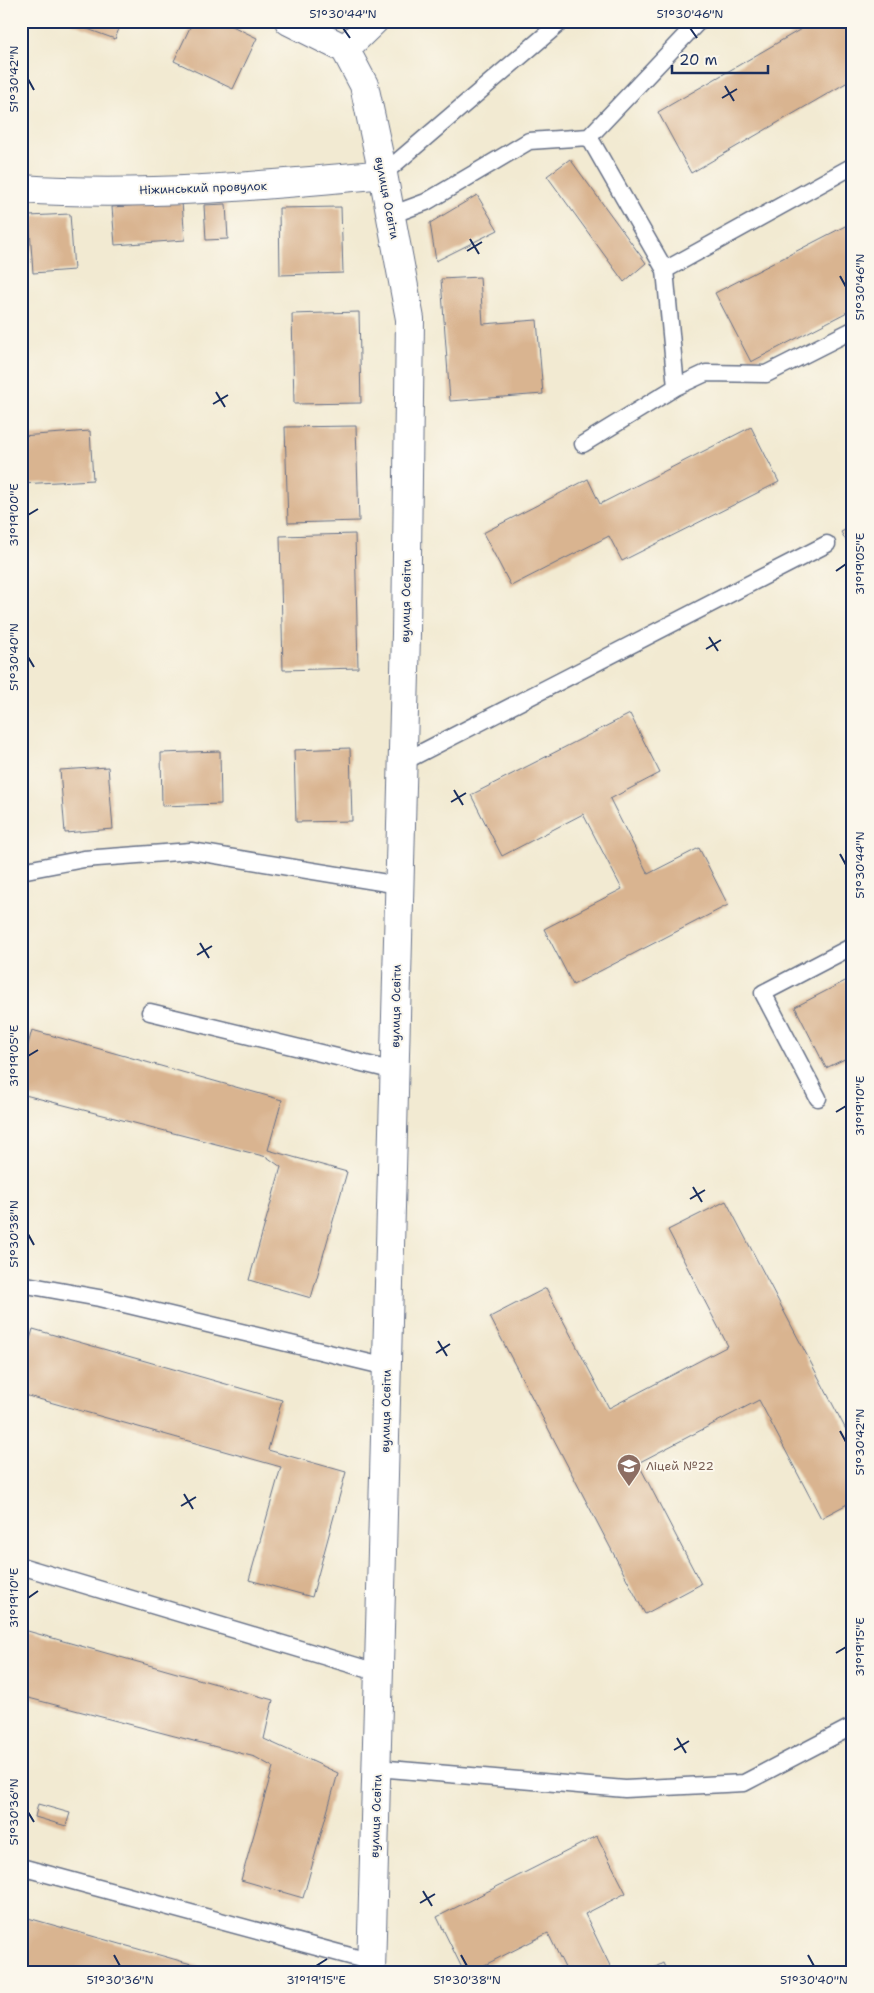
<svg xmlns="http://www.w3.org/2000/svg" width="874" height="1993" viewBox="0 0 874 1993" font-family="'Shantell Sans',sans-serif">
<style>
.building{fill:#d9b490}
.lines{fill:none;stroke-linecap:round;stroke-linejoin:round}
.service-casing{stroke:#667087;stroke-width:19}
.minor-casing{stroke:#667087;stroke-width:30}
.service{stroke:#fff;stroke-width:16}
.minor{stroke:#fff;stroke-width:28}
.ticks{fill:none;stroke:#1b2f5e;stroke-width:2}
.labels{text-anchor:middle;stroke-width:4;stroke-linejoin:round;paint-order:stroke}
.street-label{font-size:12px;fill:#1b2f5e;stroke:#fbf7ec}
.education-label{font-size:12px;fill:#785e54;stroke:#fbf7ec;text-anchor:start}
.neatline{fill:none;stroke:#1b2f5e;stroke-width:2}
.ticks-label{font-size:12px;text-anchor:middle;fill:#1b2f5e}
</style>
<rect width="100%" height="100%" fill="#fbf7ec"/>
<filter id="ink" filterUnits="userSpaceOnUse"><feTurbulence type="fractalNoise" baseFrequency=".02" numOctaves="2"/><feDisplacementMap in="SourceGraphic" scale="10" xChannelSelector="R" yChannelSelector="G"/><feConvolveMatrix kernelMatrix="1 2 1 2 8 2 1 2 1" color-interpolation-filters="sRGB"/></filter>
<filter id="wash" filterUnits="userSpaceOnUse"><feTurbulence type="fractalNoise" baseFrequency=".0096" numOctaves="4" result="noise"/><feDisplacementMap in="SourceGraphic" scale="20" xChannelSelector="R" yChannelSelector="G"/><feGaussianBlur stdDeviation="1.12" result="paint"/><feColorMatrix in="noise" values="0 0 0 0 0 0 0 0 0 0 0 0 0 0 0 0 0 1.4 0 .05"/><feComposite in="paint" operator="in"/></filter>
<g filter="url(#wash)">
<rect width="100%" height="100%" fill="#f2ead2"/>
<g id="blocks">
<path class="building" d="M72,21H122L115,39L71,23Z
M193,21H222L257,38L233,89L174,61Z
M815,21H853V79L691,173L658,112Z
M570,159L646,263L624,282L547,176Z
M477,195L498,230L436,261L430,223Z
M182,202L185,240L115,245L112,207Z
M226,204L228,239L206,240L204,205Z
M341,207L343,273L280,275L279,208Z
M70,214L74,270L33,273L29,216Z
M853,222V309L751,362L715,293Z
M480,277L483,324L537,320L543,394L450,401L441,279Z
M359,312L361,403L294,404L292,314Z
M356,426L359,521L288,523L285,427Z
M751,427L779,482L622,561L609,536L511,586L483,533L588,479L600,504Z
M90,431L93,480L21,484V436Z
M853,526V553L841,532Z
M355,534L358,668L283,670L280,536Z
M630,714L660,773L610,799L648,874L699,848L728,905L573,985L544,929L622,889L583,814L502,856L471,795Z
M350,748L352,821L296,822L294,750Z
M220,751L221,804L162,806L161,753Z
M108,767L113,829L65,833L60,770Z
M853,977V1055L826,1068L795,1007Z
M32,1030L282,1100L268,1150L347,1172L311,1298L249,1280L281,1167L267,1157L21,1094V1070Z
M726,1201L853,1443V1501L821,1518L759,1400L638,1463L701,1584L645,1614L490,1317L546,1288L609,1408L728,1346L668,1230Z
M33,1329L282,1400L268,1450L346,1472L312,1597L249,1580L281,1467L21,1394V1370Z
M24,1630L273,1700L264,1739L338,1773L303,1898L241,1880L273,1767L255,1757L21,1696V1641Z
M38,1804L70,1813L66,1826L35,1817Z
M597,1836L626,1893L585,1914L613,1972H567L548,1933L471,1972H464L437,1917Z
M21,1916L216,1971V1972H21Z
M663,1963L667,1972H646Z"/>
</g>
</g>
<g filter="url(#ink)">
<use href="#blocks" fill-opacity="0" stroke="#667087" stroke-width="1"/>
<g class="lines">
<defs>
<path id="service" d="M589,137L699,21
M383,174L562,21
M391,215L426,202L529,141L589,137L665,270
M676,387L665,270L853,166
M583,444L676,387L706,373L766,374L853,330
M403,762L827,544
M21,871L84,859L191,851L399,885
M150,1012L395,1071
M818,1098L763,993L853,946
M21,1284L99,1298L387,1367
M21,1566L380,1673
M377,1768L625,1789L744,1783L853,1726
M21,1867L372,1962"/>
<path id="minor" d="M289,21L345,49L374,21
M345,49L364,85L383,174L410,319L406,634L371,1972
M21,189C142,197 264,186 383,174"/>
</defs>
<use href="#service" class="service-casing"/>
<use href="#minor" class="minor-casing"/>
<use href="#service" class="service"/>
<use href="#minor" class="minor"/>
</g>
</g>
<path class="ticks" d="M343,28L350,38M690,28L697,38M28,79L34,90M725,86L734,101M722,98L737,89M470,239L479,254M467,251L482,242M840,276L846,287M216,392L225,407M213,404L228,395M28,515L38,509M836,571L846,564M709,637L718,651M706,649L721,640M28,657L34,667M454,790L463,805M451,802L466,793M840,854L846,865M200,943L209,958M197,955L212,946M28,1056L38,1050M836,1112L846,1106M693,1187L702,1202M690,1199L705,1190M28,1234L34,1245M438,1341L447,1356M436,1353L450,1344M840,1431L846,1442M184,1494L193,1509M181,1506L196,1497M28,1598L38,1591M836,1653L846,1647M677,1738L686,1753M674,1750L689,1741M28,1812L34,1822M423,1891L432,1906M420,1903L435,1894M114,1955L120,1966M461,1955L467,1966M808,1955L814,1966M316,1966L327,1959"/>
<defs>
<symbol id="school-pin" viewBox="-11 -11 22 30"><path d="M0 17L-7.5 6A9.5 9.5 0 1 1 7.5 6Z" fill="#8d6e63" stroke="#fbf7ec"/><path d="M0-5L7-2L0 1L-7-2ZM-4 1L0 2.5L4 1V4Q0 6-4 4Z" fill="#fff"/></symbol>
</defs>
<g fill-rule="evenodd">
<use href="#school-pin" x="615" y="1452" width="28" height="38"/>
</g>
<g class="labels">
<g class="street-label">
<text transform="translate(203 188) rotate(-2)" y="4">Ніжинський провулок</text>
<text transform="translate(387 198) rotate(79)" y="4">вулиця Освіти</text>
<text transform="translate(406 601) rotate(-89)" y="4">вулиця Освіти</text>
<text transform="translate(396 1006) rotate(-89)" y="4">вулиця Освіти</text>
<text transform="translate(386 1411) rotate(-89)" y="4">вулиця Освіти</text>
<text transform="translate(376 1816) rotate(-88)" y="4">вулиця Освіти</text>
</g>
<g class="education-label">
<text x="646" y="1470">Ліцей №22</text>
</g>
</g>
<rect width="874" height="1993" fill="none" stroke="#fbf7ec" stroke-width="55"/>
<path d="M672 65v8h96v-8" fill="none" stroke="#1b2f5e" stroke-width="2.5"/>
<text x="679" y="65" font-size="15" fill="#1b2f5e" stroke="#fbf7ec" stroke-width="4" paint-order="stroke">20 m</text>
<rect x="28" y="28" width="818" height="1938" class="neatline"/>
<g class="ticks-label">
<text x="343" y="18">51°30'44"N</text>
<text x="690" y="18">51°30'46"N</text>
<text transform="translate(14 79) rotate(-90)" y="4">51°30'42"N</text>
<text transform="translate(860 287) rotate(-90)" y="4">51°30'46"N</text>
<text transform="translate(14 515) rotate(-90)" y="4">31°19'00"E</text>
<text transform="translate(860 564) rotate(-90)" y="4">31°19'05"E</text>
<text transform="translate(14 657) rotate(-90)" y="4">51°30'40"N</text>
<text transform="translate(860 865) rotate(-90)" y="4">51°30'44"N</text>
<text transform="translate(14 1056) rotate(-90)" y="4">31°19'05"E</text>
<text transform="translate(860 1106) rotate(-90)" y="4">31°19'10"E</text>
<text transform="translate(14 1234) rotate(-90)" y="4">51°30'38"N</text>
<text transform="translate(860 1442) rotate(-90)" y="4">51°30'42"N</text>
<text transform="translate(14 1598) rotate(-90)" y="4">31°19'10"E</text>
<text transform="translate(860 1647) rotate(-90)" y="4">31°19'15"E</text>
<text transform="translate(14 1812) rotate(-90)" y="4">51°30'36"N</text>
<text x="120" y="1984">51°30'36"N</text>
<text x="316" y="1984">31°19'15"E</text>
<text x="467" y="1984">51°30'38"N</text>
<text x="814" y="1984">51°30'40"N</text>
</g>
</svg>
